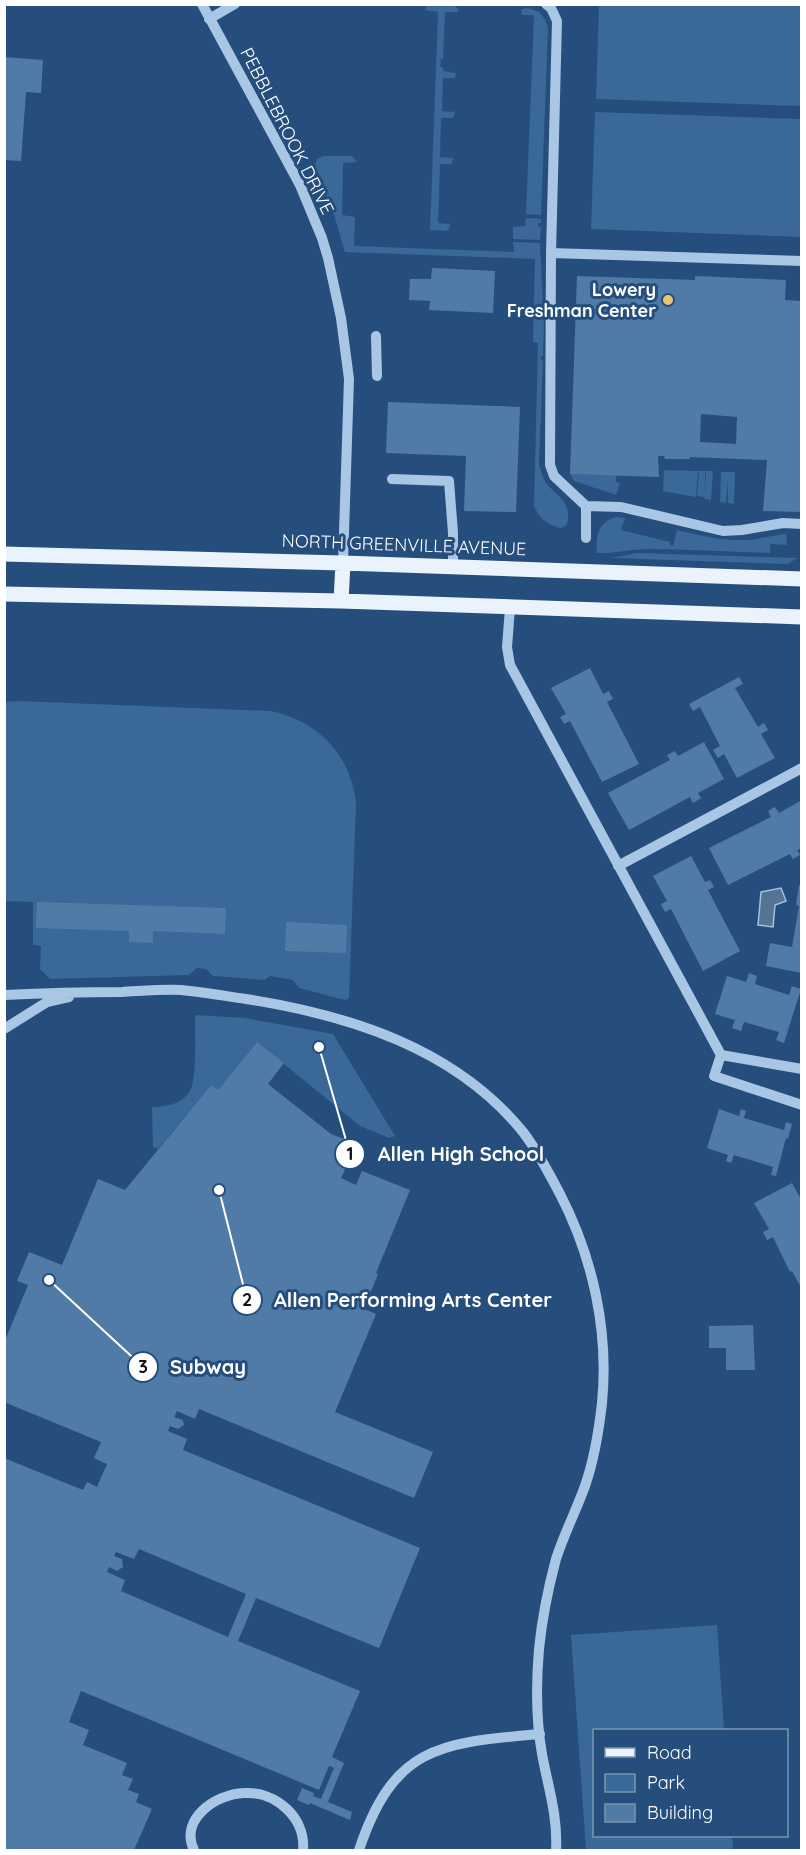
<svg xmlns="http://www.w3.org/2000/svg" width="806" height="1855" viewBox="0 0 806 1855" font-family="Quicksand,sans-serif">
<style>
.green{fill:#396899}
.water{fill:#567394;stroke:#9ec1e5;stroke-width:1.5}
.building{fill:#517ba7;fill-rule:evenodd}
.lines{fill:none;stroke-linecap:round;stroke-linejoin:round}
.minor{stroke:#a9c6e5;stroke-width:10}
.major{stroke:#eaf2fc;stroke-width:15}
.poi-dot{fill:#eec56e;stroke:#254e7c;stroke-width:2}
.labels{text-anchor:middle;stroke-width:6;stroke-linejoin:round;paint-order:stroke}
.street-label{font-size:18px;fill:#fff;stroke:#254e7c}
.poi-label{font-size:18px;font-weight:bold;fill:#fff;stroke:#254e7c;text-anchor:end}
.leader{fill:none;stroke:#fff;stroke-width:2}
.callout-dot{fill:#fff;stroke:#254e7c;stroke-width:2}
.mark-label{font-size:18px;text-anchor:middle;font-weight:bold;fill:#111}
.callout-label{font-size:20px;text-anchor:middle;font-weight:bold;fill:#fff;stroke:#254e7c;stroke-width:6;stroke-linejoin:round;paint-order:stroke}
</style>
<rect width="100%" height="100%" fill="#254e7c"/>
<path class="green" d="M430,5L455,6L459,10L457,12H445L443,59H441L440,67H443V71L456,73L455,78H443L442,111L455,112L453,118H441L440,157L453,158L452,164H440L438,223L450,224L449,229L446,231L430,230L438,12L425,10L426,6Z
M599,5H801V106L596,99Z
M526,8C538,9 546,16 548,29L541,215L526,214L534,15H522L521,10Z
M595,112L801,119V237L591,229Z
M324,156H352L357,162L343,163L342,215L355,217L354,246L514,252L513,242L540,243L544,327L543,356H541L540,359L543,360L539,465C541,471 542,477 546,483C556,496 569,499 568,518C568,524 566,526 561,528C547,525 540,519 534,506L538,343L533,342L535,259L345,252L335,218L315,165L317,159Z
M526,218L541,219V223H538V226L541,227L540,240L513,239V227L525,226Z
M664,470L698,471L696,497L663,491Z
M699,471H705V494L706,471H713L711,500L705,499L704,497L697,496Z
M721,472H735L734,504L728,503V480L726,503L720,502Z
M570,474L616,475V482L620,483L616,495L574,481Z
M617,517L625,518L621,530L670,542V545L673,546L677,530C699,535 721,541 744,540C758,540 772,535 786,534L787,545L770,544V553C729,552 689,549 648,549C631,549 614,554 597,553C595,537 599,520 617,517Z
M636,553L798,558L787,564L612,558Z
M18,701L271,711C318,721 350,754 356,802L349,998L345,1000L299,988L293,980L270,976L264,980L213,976L206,969L197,968L189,975L50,979L40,969L41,946L33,945V902L5,901V702Z
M195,1015L245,1018L333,1034L395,1136L389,1138L360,1126L257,1042L218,1090L211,1085L158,1149L153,1147L152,1107C165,1107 182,1104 190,1091C197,1078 195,1031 195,1015Z
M717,1625L724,1730H594V1836H732L733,1850H586L571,1635Z"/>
<path class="water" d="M781,888L786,901L775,905L773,927L758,925L761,892Z"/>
<path class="building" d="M4,57L43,60L41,93L26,92L21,161L4,160Z
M432,268L495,271L493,313L429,310L430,301L409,300L410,279H431Z
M577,276L695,280V276L786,280L785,300L802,301V512L763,511L767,460L690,457V459H665L664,456H658L659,477L570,474ZM701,414L737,417L736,444L700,442Z
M388,402L520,407L516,512L464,511L466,456L386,453Z
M590,668L603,694L609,691L613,699L607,702L639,764L602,782L570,721L564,724L563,722L560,717L566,714L551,688Z
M739,677L743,684L735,688L758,727L764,723L768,730L761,734L775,758L737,778L724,754L718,758L713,750L720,746L700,707L693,711L689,704Z
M704,742L724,779L698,793L701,798L693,803L690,797L629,830L608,793L670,760L667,755L675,751L678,756Z
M802,800V848L797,850L800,855L793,859L790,854L728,885L709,848L771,817L768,811L775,807L779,813Z
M691,856L705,882L710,880L714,887L708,890L740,951L703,971L671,909L665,912L661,904L667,901L653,876Z
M799,885H802V973L766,966L770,943L792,947L799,906L796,905Z
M37,902L226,908L225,934L153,931V943L129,942V931L36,928Z
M286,922L347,925L346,953L285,951Z
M749,973L757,976L755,984L789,995L792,986L801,989L784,1043L776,1040L779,1032L744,1022L741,1031L732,1028L735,1020L715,1014L727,976L746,982Z
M257,1042L284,1063L268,1084L331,1134L357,1144L341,1178L356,1185L362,1171L410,1190L376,1273L378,1274L364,1309L376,1314L335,1412L433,1452L414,1498L199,1409L195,1419L177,1411L174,1417L183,1420L184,1425L178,1429L170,1426L168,1431L187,1439L183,1450L420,1548L379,1648L256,1598L238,1641L360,1691L332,1757L344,1763L328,1802L352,1812L350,1820L310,1803L309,1805L297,1800L302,1788L314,1793L313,1796L321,1799L334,1768L329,1766L319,1790L81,1691L69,1722L89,1730L83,1745L127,1763L122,1775L133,1779L128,1790L139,1794L136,1802L152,1809L134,1850H4V1458L83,1490L87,1482L97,1487L107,1464L94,1458L101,1442L4,1402V1343L28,1285L17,1281L29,1252L62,1265L98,1179L125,1190L211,1085L218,1090ZM139,1549L246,1594L228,1637L121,1591L125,1580L107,1572L109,1567L117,1571L123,1567L122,1559L114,1556L116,1552L134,1559Z
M719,1109L739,1116L741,1109L746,1111L744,1118L784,1130L786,1122L792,1124L788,1139L786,1138L776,1176L771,1175L773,1167L734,1155L731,1163L726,1161L728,1155L707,1148Z
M792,1183L802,1201V1289L792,1271L790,1272L773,1237L767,1240L763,1232L769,1229L754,1203Z
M753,1325L755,1370H726V1348H709V1326Z"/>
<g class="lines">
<path class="minor" d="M202,4L300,185L322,238L328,258L341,318L349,379L343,563
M546,4L551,8L557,21L551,253
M209,19L235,4
M376,336L377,376
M392,479L449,481L453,533V566
M586,506L621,507L723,531L742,530L783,523L802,524
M586,538V506L554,476L550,465L551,253L802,261
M510,608L507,647L510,665L721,1055L802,1069
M618,866L802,768
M4,995C44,993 83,992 122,992C142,991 162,989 181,990C203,992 225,996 246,999C349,1015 455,1048 523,1132C537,1150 549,1173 560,1194C593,1258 609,1331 602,1403C599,1430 594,1460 585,1486C576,1511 564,1534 556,1559C548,1589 542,1619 539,1649C536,1684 536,1720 542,1754C548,1787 558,1816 556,1850
M4,1029L47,1002L69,997
M721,1055L714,1076L802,1105
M194,1850C179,1819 216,1794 244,1793C276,1791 306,1818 303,1850
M359,1850C394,1745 441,1743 540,1734"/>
<path class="major" d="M4,554L343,563L802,579
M4,594L341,601L802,617
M341,601L343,563"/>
</g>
<circle class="poi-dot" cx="668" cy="300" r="6"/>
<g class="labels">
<g class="street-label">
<text transform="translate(287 131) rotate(63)" y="6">PEBBLEBROOK DRIVE</text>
<text transform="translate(404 545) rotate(2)" y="6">NORTH GREENVILLE AVENUE</text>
</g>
<g class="poi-label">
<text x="656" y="296">Lowery<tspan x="656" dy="21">Freshman Center</tspan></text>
</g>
</g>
<path class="leader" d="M319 1047L350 1154M219 1190L247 1300M49 1280L143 1367"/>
<g class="callout-dot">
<circle cx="319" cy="1047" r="6"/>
<circle cx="219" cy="1190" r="6"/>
<circle cx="49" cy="1280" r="6"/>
<circle cx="350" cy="1154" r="15"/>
<circle cx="247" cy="1300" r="15"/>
<circle cx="143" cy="1367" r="15"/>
</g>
<g class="mark-label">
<text x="350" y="1160">1</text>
<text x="247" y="1306">2</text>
<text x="143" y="1373">3</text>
</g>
<g class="callout-label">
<text x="461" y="1161">Allen High School</text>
<text x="413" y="1307">Allen Performing Arts Center</text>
<text x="208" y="1374">Subway</text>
</g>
<rect width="806" height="1855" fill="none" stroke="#ffffff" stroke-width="12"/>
<rect x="593" y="1729" width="195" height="108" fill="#254e7c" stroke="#7c95b0" stroke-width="1.5"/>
<rect x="605" y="1748" width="30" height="9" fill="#eaf2fc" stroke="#7c95b0" stroke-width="1.5"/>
<text x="647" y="1759" font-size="18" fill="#ffffff">Road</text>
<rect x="605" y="1774" width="30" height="18" fill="#396899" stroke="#7c95b0" stroke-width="1.5"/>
<text x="647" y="1789" font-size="18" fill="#ffffff">Park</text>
<rect x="605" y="1804" width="30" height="18" fill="#517ba7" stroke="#7c95b0" stroke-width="1.5"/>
<text x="647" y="1819" font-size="18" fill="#ffffff">Building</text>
</svg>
